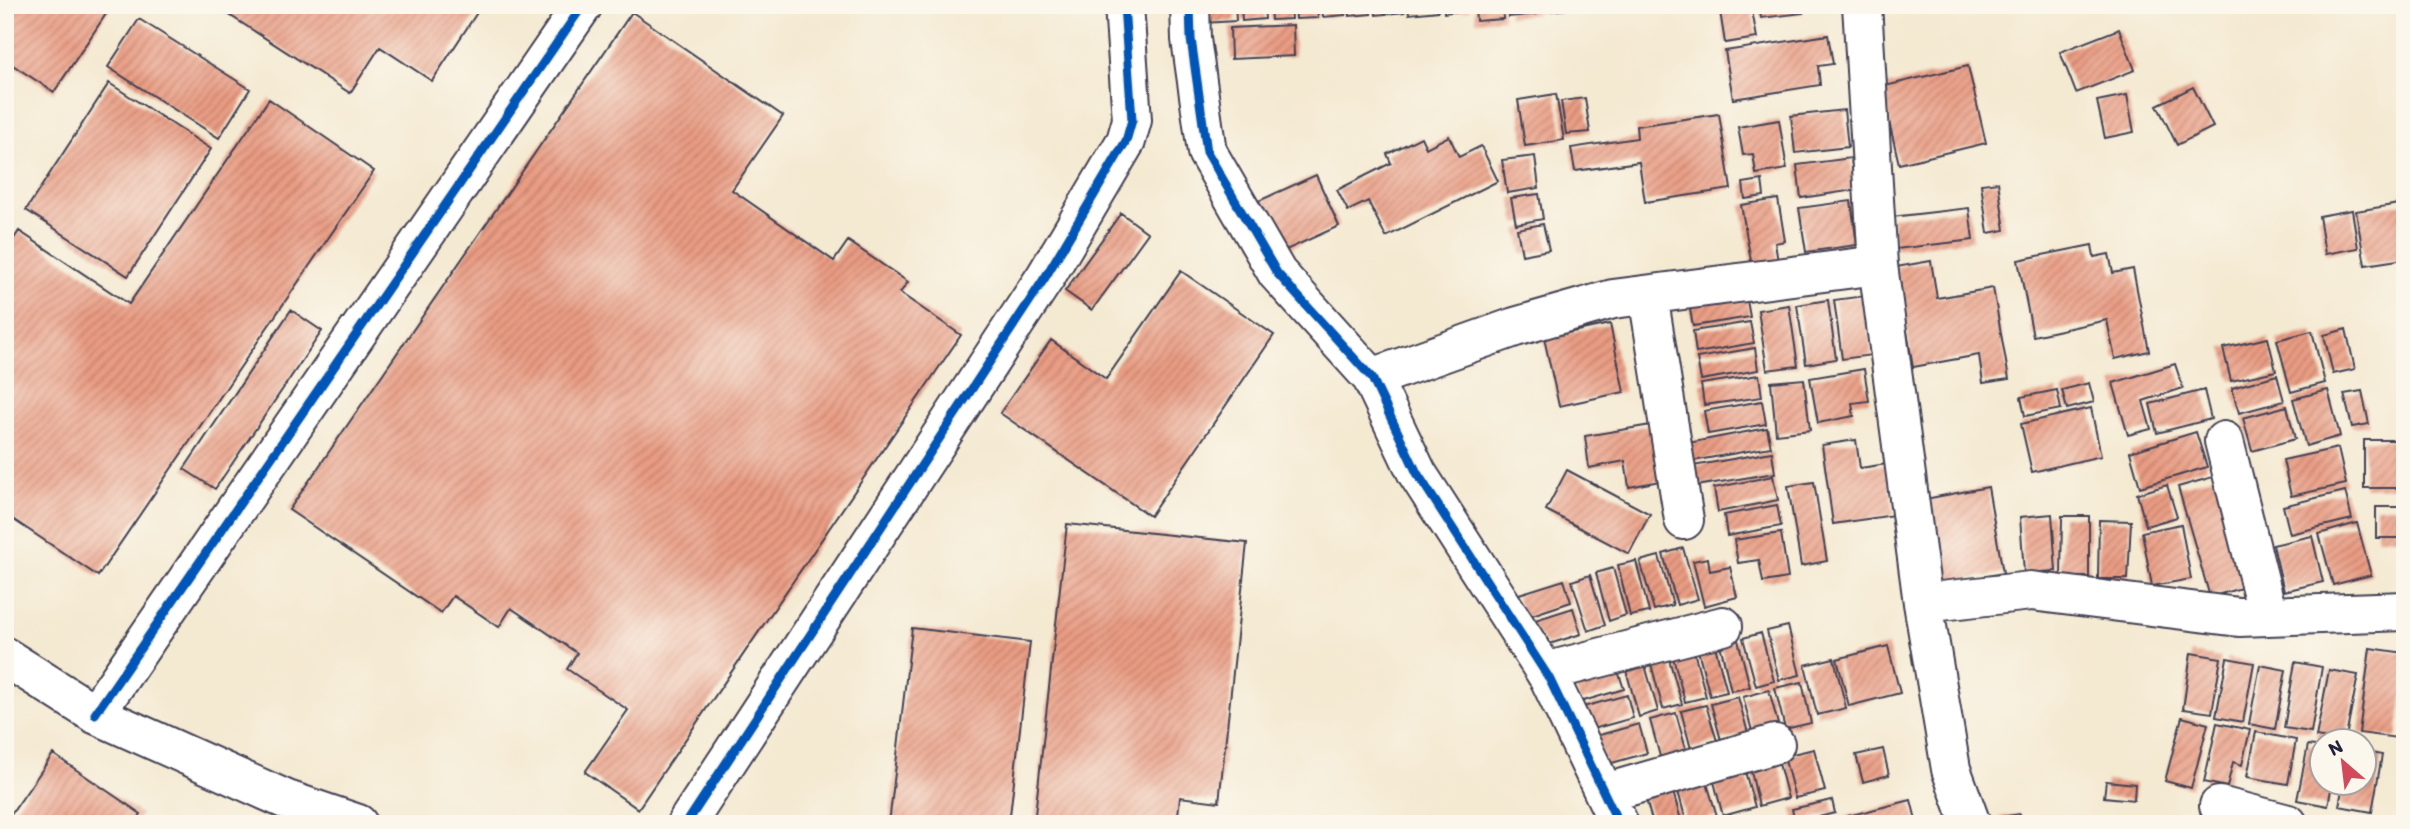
<svg xmlns="http://www.w3.org/2000/svg" width="2410" height="829" viewBox="0 0 2410 829" font-family="Itim,sans-serif">
<style>
.building{fill:url(#building-hatch)}
.lines{fill:none;stroke-linecap:round;stroke-linejoin:round}
.minor-casing{stroke:#424052;stroke-width:42}
.minor{stroke:#fff;stroke-width:38}
.cycleway-casing{stroke:#fbf7ec;stroke-width:13}
.cycleway{stroke:#0057b8;stroke-width:9}
</style>
<defs>
<pattern id="building-hatch" width="6" height="6" patternUnits="userSpaceOnUse" patternTransform="scale(1.75)"><rect width="6" height="6" fill="#ea9c83"/><path d="M-1 1l2-2M0 6l6-6M5 7l2-2" fill="none" stroke="#bd7f6c"/></pattern>
</defs>
<rect width="100%" height="100%" fill="#fbf7ec"/>
<filter id="ink" filterUnits="userSpaceOnUse"><feTurbulence type="fractalNoise" baseFrequency=".0143" numOctaves="2"/><feDisplacementMap in="SourceGraphic" scale="14" xChannelSelector="R" yChannelSelector="G"/><feConvolveMatrix kernelMatrix="1 2 1 2 8 2 1 2 1" color-interpolation-filters="sRGB"/></filter>
<filter id="wash" filterUnits="userSpaceOnUse"><feTurbulence type="fractalNoise" baseFrequency=".00686" numOctaves="4" result="noise"/><feDisplacementMap in="SourceGraphic" scale="28" xChannelSelector="R" yChannelSelector="G"/><feGaussianBlur stdDeviation="1.57" result="paint"/><feColorMatrix in="noise" values="0 0 0 0 0 0 0 0 0 0 0 0 0 0 0 0 0 1.4 0 .05"/><feComposite in="paint" operator="in"/></filter>
<g filter="url(#wash)">
<rect width="100%" height="100%" fill="#f4e9d1"/>
<g id="blocks">
<path class="building" d="M5,5H112L54,92L5,60Z
M214,5H482L432,81L380,47L350,93Z
M1202,5H1235L1236,21L1203,23Z
M1241,5H1264L1265,19L1242,21Z
M1270,5H1290L1291,19L1271,20Z
M1295,5H1317L1318,18L1296,19Z
M1322,5H1344L1345,15L1323,17Z
M1349,5H1370L1371,14L1350,16Z
M1375,5H1403L1404,12L1376,15Z
M1408,5H1437L1438,11L1409,14Z
M1444,5H1469L1470,10L1444,13Z
M1475,5H1502L1503,19L1476,21Z
M1508,5H1536L1537,14L1509,17Z
M1541,5H1567V9L1542,12Z
M1719,5H1751L1757,38L1725,43Z
M1759,5H1802L1803,13L1761,18Z
M632,12L783,116L732,190L834,261L848,241L908,282L900,293L961,335L638,809L585,772L628,710L567,669L577,653L511,608L499,627L453,596L441,613L289,510Z
M139,19L250,89L219,138L108,67Z
M1293,25L1294,56L1231,59L1230,28Z
M2119,29L2135,70L2076,93L2060,52Z
M1828,35L1833,64L1818,66L1820,85L1733,99L1725,51Z
M1968,66L1986,143L1899,164L1881,87Z
M109,83L211,149L128,276L26,210Z
M2193,87L2213,127L2177,145L2157,105Z
M1556,94L1564,140L1525,146L1518,100Z
M2127,95L2134,132L2105,138L2097,101Z
M1585,98L1590,132L1566,134L1561,101Z
M269,99L374,171L98,576L5,514V252L19,231L129,304Z
M1844,110L1848,147L1795,153L1791,116Z
M1719,114L1731,189L1645,202L1639,162L1575,171L1571,148L1637,138L1636,126Z
M1779,120L1787,169L1756,174L1753,154L1743,155L1738,127Z
M1449,136L1459,157L1481,146L1498,181L1386,237L1368,201L1348,211L1337,190L1391,163L1387,154L1421,137L1426,148Z
M1535,156L1539,188L1507,193L1502,160Z
M1851,158L1855,190L1801,198L1797,165Z
M1316,175L1339,226L1275,255L1252,204Z
M1762,180L1764,196L1745,199L1743,183Z
M1998,182L2005,230L1988,233L1981,184Z
M1539,194L1543,219L1516,224L1511,198Z
M1778,199L1785,241L1775,243L1778,262L1752,266L1741,205Z
M1851,201L1857,245L1806,252L1799,208Z
M2405,203V259L2365,265L2356,211Z
M1969,208L1973,240L1896,249L1892,217Z
M2352,210L2358,248L2325,254L2319,216Z
M1121,213L1148,233L1092,310L1065,291Z
M1543,224L1549,250L1522,255L1517,229Z
M2092,245L2094,257L2109,254L2113,273L2133,269L2149,351L2115,359L2107,320L2033,336L2018,260Z
M1931,261L1937,298L1993,288L2009,379L1983,383L1979,355L1913,367L1896,267Z
M1181,271L1274,335L1150,516L1000,413L1051,340L1106,379Z
M1746,295L1750,317L1693,326L1689,304Z
M1864,296L1872,355L1842,359L1834,300Z
M1828,300L1836,359L1806,364L1797,305Z
M1789,305L1798,366L1767,370L1758,310Z
M291,310L322,331L215,489L184,469Z
M1750,322L1754,343L1696,353L1693,331Z
M1610,324L1624,392L1559,406L1544,338Z
M2346,329L2355,369L2333,374L2324,335Z
M2312,331L2325,383L2291,392L2277,340Z
M2268,338L2276,371L2231,381L2223,348Z
M1755,348L1758,370L1701,380L1697,358Z
M2175,364L2183,388L2143,401L2151,429L2128,435L2113,383Z
M1864,369L1869,401L1852,403L1854,416L1818,423L1810,378Z
M1759,375L1762,397L1704,405L1701,384Z
M2277,375L2284,401L2239,413L2232,388Z
M1804,379L1810,430L1776,434L1771,382Z
M2089,383L2094,402L2067,409L2062,390Z
M2057,390L2061,409L2025,416L2021,397Z
M2204,390L2211,419L2157,433L2150,404Z
M2328,390L2340,436L2306,446L2293,399Z
M2362,391L2369,424L2352,427L2344,394Z
M1762,401L1766,424L1708,434L1704,411Z
M2287,406L2295,439L2252,451L2243,418Z
M2091,408L2101,456L2032,472L2021,424Z
M1651,425L1660,481L1629,487L1625,461L1589,468L1585,436Z
M1767,428L1771,447L1692,461L1688,443Z
M2196,432L2207,467L2140,487L2130,452Z
M1856,440L1860,468L1887,464L1894,515L1833,524L1822,445Z
M2364,440H2405V488H2364Z
M2338,448L2346,484L2291,496L2283,460Z
M1772,452L1775,473L1696,486L1693,466Z
M1567,470L1650,514L1629,554L1546,510Z
M1773,476L1778,500L1718,512L1714,488Z
M2216,476L2248,586L2210,597L2178,487Z
M1814,482L1827,561L1801,566L1788,486Z
M2167,485L2177,517L2146,526L2137,494Z
M1988,487L2003,573L1935,586L1920,500Z
M2345,491L2352,519L2290,534L2283,506Z
M1777,505L1781,526L1727,536L1724,515Z
M2376,507H2405V538H2376Z
M2052,514L2056,571L2024,573L2020,517Z
M2062,516H2089V577H2061Z
M2099,520L2131,521L2128,579H2098Z
M2357,523L2371,575L2333,585L2319,534Z
M1067,524L1247,543L1219,802L1180,797L1177,824H1034Z
M2181,524L2191,579L2152,586L2142,532Z
M1781,533L1788,578L1763,582L1759,560L1738,563L1734,540Z
M2312,536L2323,582L2284,591L2273,545Z
M1683,548L1698,599L1677,605L1663,554Z
M1659,556L1673,605L1654,610L1640,561Z
M1708,558L1710,571L1730,567L1737,597L1704,606L1693,561Z
M1636,561L1649,612L1630,616L1618,565Z
M1613,568L1626,615L1609,621L1596,573Z
M1590,575L1605,625L1588,631L1572,581Z
M1564,580L1571,602L1523,618L1516,595Z
M1573,608L1581,634L1546,645L1529,622Z
M1788,626L1800,675L1779,680L1767,631Z
M912,628L1030,642L1009,824H889Z
M1761,633L1774,681L1756,686L1743,638Z
M1738,640L1750,687L1731,691L1720,644Z
M1715,646L1727,692L1710,696L1698,650Z
M1888,646L1900,693L1849,706L1837,659Z
M2370,648L2405,653V679L2397,738L2359,733Z
M1694,651L1706,697L1685,702L1673,657Z
M2191,653L2221,658L2212,713L2183,709Z
M1834,658L1846,708L1817,715L1805,665Z
M2227,658L2254,663L2243,722L2216,717Z
M1669,659L1682,704L1663,709L1651,664Z
M2295,662L2322,667L2311,732L2284,728Z
M1616,665L1624,689L1580,702L1572,678Z
M1645,665L1658,711L1639,717L1626,670Z
M2260,665L2286,670L2275,729L2249,724Z
M2329,670L2358,675L2345,742L2316,737Z
M1802,682L1811,723L1785,729L1775,688Z
M1769,690L1779,728L1753,735L1743,697Z
M1627,695L1633,718L1589,730L1583,707Z
M1738,697L1748,733L1721,740L1711,704Z
M1706,705L1717,741L1691,749L1681,711Z
M1676,713L1687,753L1661,760L1650,720Z
M2182,717L2208,724L2191,788L2165,781Z
M2217,723L2250,730L2242,765L2233,762L2227,787L2204,782Z
M1639,724L1647,753L1605,765L1596,736Z
M2256,732L2296,740L2288,784L2247,777Z
M2308,745L2322,747V784H2332L2328,806L2297,800Z
M1814,749L1825,791L1795,798L1784,756Z
M1883,749L1889,775L1863,782L1856,755Z
M2364,752L2382,755L2372,812L2339,806L2343,784H2364Z
M53,754L141,814L134,824H15L8,819Z
M1778,760L1788,798L1759,806L1750,767Z
M1744,768L1755,807L1723,816L1713,778Z
M1706,780L1717,816L1687,824L1677,788Z
M2106,781L2135,784L2134,800L2104,797Z
M1672,788L1682,824H1653L1645,796Z
M1832,800L1835,813L1795,823L1792,809Z
M1911,800L1917,824H1820V823Z
M2020,814L2022,824H2000L1999,817Z"/>
</g>
</g>
<g filter="url(#ink)">
<use href="#blocks" fill-opacity="0" stroke="#424052" stroke-width="2"/>
<g class="lines">
<defs>
<path id="minor" d="M1190,5L1191,39L1207,152L1277,273L1372,378L1417,473L1549,678L1619,824
M1862,5L1878,265L1923,603L1951,769L1971,824
M1648,295L1684,520
M1372,378L1515,327L1613,299L1878,265
M2224,441L2268,616
M1923,603L2031,591L2239,617L2405,611
M5,657L95,714L287,800L358,824
M1545,672L1723,626
M95,714L583,5
M1606,793L1775,744
M2219,806L2288,824
M686,824L1046,276L1126,141L1132,120L1124,5"/>
</defs>
<use href="#minor" class="minor-casing"/>
<use href="#minor" class="minor"/>
<defs>
<path id="cycleway" d="M1190,5L1191,39L1207,152L1277,273L1372,378L1417,473L1549,678L1619,824
M95,714L583,5
M686,824L1046,276L1126,141L1132,120L1124,5"/>
</defs>
<use href="#cycleway" class="cycleway-casing"/>
<use href="#cycleway" class="cycleway"/>
</g>
</g>
<rect width="2410" height="829" fill="none" stroke="#fbf7ec" stroke-width="28"/>
<g transform="translate(2343 762) rotate(332)"><circle r="33" fill="#fbf7ec" stroke="#a4a2a5" stroke-width="2"/>
<path d="M0-5L12 26L0 18L-12 26Z" fill="#d1495b"/>
<text y="-10" font-size="19" font-weight="bold" text-anchor="middle" fill="#22223b">N</text>
</g>
</svg>
